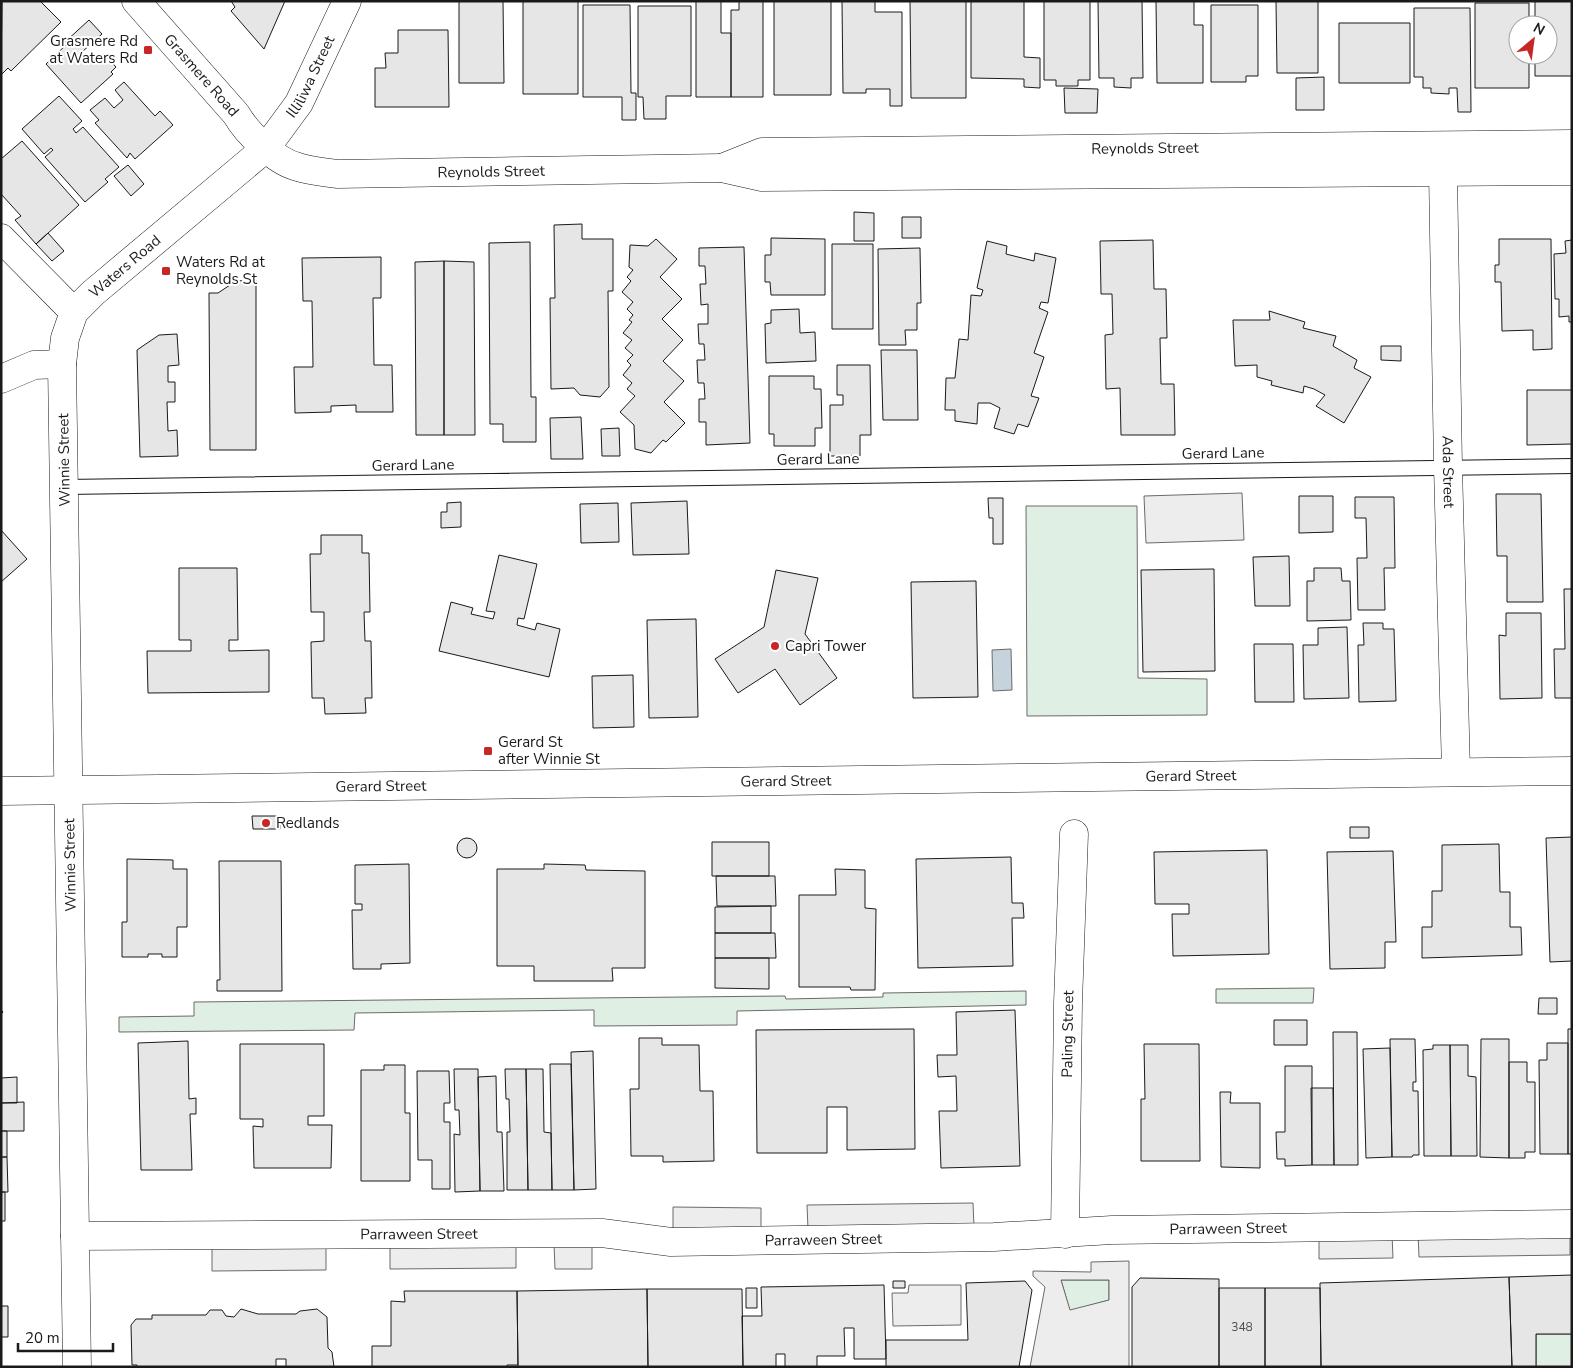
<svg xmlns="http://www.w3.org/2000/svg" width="1573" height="1368" viewBox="0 0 1573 1368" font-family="'Nunito Sans',sans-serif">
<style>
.green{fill:#e0efe3;stroke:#6a6a6a}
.parking{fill:#ededed;stroke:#6a6a6a;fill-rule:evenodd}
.water{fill:#c6d2dc;stroke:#6a6a6a}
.building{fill:#e6e6e6;stroke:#1a1a1a}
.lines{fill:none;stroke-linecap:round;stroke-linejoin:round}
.service-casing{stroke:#1a1a1a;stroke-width:16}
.minor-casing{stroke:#1a1a1a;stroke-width:29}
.secondary-casing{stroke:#1a1a1a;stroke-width:29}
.service{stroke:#fff;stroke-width:14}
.minor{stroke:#fff;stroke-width:28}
.secondary{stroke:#fff;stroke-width:28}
.wall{stroke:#1a1a1a;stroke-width:2.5}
.poi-dot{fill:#c62828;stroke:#fff;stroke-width:2}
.labels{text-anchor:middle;stroke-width:4;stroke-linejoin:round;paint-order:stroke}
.number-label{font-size:12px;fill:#4d4d4d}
.poi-label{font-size:15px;fill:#1a1a1a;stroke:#fff;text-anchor:start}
.street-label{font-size:15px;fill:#1a1a1a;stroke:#fff}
</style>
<rect width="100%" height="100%" fill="#fff"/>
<path class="green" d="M1026,506H1137L1138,678L1207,679V715L1027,716Z
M1314,988L1313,1003H1216V989Z
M1026,991V1005L737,1011V1025L594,1026V1010L355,1013L354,1030L119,1032V1017L194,1016V1002L785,996L786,999L883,997V993Z
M1061,1280H1109V1300L1070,1311Z
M1536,1334H1572V1367H1536Z"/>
<path class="parking" d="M1242,493L1244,540L1146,543L1144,496Z
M973,1203L974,1227L808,1229L807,1205Z
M673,1207L761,1208V1231L673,1230Z
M1570,1232V1255L1419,1257L1418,1234Z
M1319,1234H1392L1393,1258L1319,1259Z
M592,1243V1269H555L554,1244Z
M516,1245V1268L390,1269V1247Z
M326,1247V1270L212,1271V1248Z
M1129,1261V1367H1030L1045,1287L1033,1276V1271L1091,1272V1262ZM1061,1280H1109V1300L1070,1310Z
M909,1285H961V1325L893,1326L892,1293H908Z"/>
<path class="water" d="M1011,649L1012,690L993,691L992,650Z"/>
<path class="building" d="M2,1H40L61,22L11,71L8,68L1,75Z
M231,1H285L264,49L231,11L235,7Z
M459,1H503L504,83H459Z
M523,1H578V94H523Z
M696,1H721V33H731V97H696Z
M739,1H763V97H731V10H739Z
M774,1H831V95H774Z
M842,1H875V12H902V106H890V89H866V93H843Z
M910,1H966V98H911Z
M971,1H1024V57L1040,58V88L1024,87V79L971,78Z
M1044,1H1090V80H1078V86H1056V80H1044Z
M1098,1H1142L1143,78H1131V88L1114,87V78H1099Z
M1156,1H1194V25H1203V83H1157Z
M1276,1H1318V73H1277Z
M1535,1H1572V76H1535V55H1548V25H1535Z
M1475,3H1529V25H1518V55H1529V88H1475Z
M583,5H630L631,93H636V120H622V97H583Z
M1211,5H1258V76H1246V82H1211Z
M638,6H691V96H666V119H644L643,97H638Z
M1414,8H1470L1471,112H1458L1457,88H1449V94L1431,93V88H1423V77H1414Z
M89,20L102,34L82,52L90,62L104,54L116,67L111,72L113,74L81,103L46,64L67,44L65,42Z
M1339,23H1410V83H1339Z
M398,30H448L449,107H375V68H386L385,53H398Z
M1324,77V110H1296V78Z
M124,82L155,116L160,111L173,125L135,159L130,153L127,158L95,123L99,120L90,110L105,98L114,108L123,100L115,90Z
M1064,88L1098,89L1097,113H1065Z
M59,96L82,121L73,129L76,133L83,127L119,167L105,179L108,182L85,202L45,157L53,150L51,148L44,154L22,129Z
M22,141L79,205L36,244L15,220L21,216L1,194V159Z
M128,165L144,184L131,196L114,176Z
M854,212L874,213V241H854Z
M902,217H921V238H902Z
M582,224V239H613V291H608L609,387L600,397L580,395L574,388L551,389L550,298H555L554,225Z
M48,233L64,251L52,261L36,244Z
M771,238L825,239V295H771L770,282H765V255H771Z
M656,239L677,259L660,277L682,299L662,319L683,340L663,361L684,381L664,402L685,423L666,442L663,440L651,453L635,449L634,425L620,412L635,396L627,389L632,383L623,375L631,365L627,361L633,355L625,348L632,340L623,333L632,322L629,320L633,315L627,309L633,302L622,292L631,281L627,277L633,270L629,267L630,245L648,246Z
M1499,239H1551L1552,349L1533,350V330L1502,331L1501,282H1495V265H1499Z
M1153,240L1154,289H1166L1167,338H1160L1161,384H1174L1175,435H1121L1120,388L1106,389L1105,335L1113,334L1112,294H1101L1100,241Z
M1572,240V322H1569V316L1559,317V299H1555L1554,254L1566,253L1565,241Z
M987,241L1007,246L1006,254L1034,261L1035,253L1056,258L1048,303L1041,302L1039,308L1048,312L1034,353L1044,357L1031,396L1039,398L1028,427L1018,424L1014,434L994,428L1000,408L990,403H978L977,424L955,421V410H945L946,378H955L959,339L968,340L971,295L981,296L983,290L977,288Z
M530,242L531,397H536V442H503V424H490L489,243Z
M832,244H873V329H832Z
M744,247L750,443L706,445V422H699V399H705L704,383H698L697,360H705L704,344H699L698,324H708V304L701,305L700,284H706L705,266H699V248Z
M920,248L921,303H917V330H905L906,345H879L878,249Z
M381,257V298H373L374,365H392L393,412H356V405L331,406V412L295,413L294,367H313L312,301H303L302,258Z
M444,261L474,262L475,435H444Z
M444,261V435H416L415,262Z
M256,280V450H210L209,293H218L236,281Z
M799,309L800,333L815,332L816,361L766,363L765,324L771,323V310Z
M1269,311L1305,322L1303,328L1336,336L1333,346L1357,360L1354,368L1371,377L1344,423L1316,406L1325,395L1314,389L1304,386L1303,393L1271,385L1272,381L1257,377V365L1235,366L1233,320H1270Z
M177,334L179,365L168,366V382H175V402H167L168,431L177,430L178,456L140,457L137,350L159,335Z
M1381,346H1401V361L1381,360Z
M881,350H917L918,420H883Z
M837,365H870L871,435H860V456H830V405H843V395H837Z
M769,376H814V389H821L822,428H815V446H774V434H769Z
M1527,390H1572V444L1527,445Z
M581,417L583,459H551L550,418Z
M619,428L620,456H602L601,429Z
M1496,494H1541L1543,602H1507V556H1497Z
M1299,496H1333V532L1299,533Z
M1355,497H1394L1395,568H1384L1385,610H1358L1357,558H1367L1366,518H1355Z
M988,498H1003V544H993V518H989Z
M687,501L689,554L633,555L631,503Z
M461,502V527L441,528V512H447V503Z
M618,503L619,542L581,543L580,504Z
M1,530L27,559L1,582Z
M321,535H362V553H369L370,612H364L365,641H371L372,698H365L366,713L325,714L324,698H312L311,642L324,641V612H311L310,554H321Z
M499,555L537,564L524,619L518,618L517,625L535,630L537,623L560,629L549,677L439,651L451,602L473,608L471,614L493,619L495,612L486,611Z
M1289,556L1290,606H1255L1253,557Z
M179,568H237L238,640H229V651L269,650V692L148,693L147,651H191V640H179Z
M1314,568H1341L1342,581H1350L1351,620L1307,621V581H1314Z
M1214,569L1215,671L1143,672L1141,570Z
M776,570L818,578L805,634L837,678L800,705L775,669L738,693L715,659L764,627Z
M976,581L978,697L913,698L911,582Z
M1564,589H1572V698H1555L1554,649H1565Z
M1506,613H1541L1542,698L1500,699L1499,635L1506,636Z
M696,619L698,717L649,718L647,620Z
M1363,623H1383V629H1394L1396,701L1359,702L1358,645H1364Z
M1347,627L1349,698L1304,699L1303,645H1318V628Z
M1254,644H1293L1294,702H1255Z
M633,675L634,727L593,728L592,676Z
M252,816H281L280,829H253Z
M1350,827H1369V838H1350Z
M1572,837V961L1550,962L1546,838Z
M457 848a10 10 0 1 1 20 0a10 10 0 1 1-20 0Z
M712,842H769V876H712Z
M1499,844L1500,892H1510V927H1521L1522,955L1422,958V927H1432V891H1442V845Z
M1267,850L1269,954L1173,956L1172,914H1189V904H1155L1154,852Z
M1393,851L1396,942H1385V968L1330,969L1327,852Z
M1011,857L1012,903H1023L1024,918H1012L1013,966L918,968L916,859Z
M127,859L173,860V869H187V927H177V957H162V954H148V957H122V922H127Z
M219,861H281L282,991H217V980H220Z
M409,864L410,963L381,964V969H353L352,910H362V904H355V865Z
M544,864L585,865L586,870L645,871V968H612L613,981H534V966H497V869H544Z
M835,869L865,870V908L876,909L875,990H851L850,987H799V895H836Z
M716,876H775L776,906H717Z
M771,906V933H715V907Z
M715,933H775L776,958H715Z
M715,958H769V989L715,988Z
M1539,998H1557V1014H1538Z
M1015,1010L1020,1166L941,1168L939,1111H957L956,1076L938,1077L937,1055H957L956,1012Z
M1274,1020H1307V1045H1274Z
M914,1029L915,1149L847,1150V1107H827V1153H757L756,1030Z
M1568,1029H1572V1154H1568Z
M1333,1032H1357L1358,1165H1334Z
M639,1038H662V1045H699L700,1091H713L714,1161L663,1162V1156H631L630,1089H639Z
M1390,1039H1415L1416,1082H1413V1091H1418L1419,1155H1413L1412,1157H1392Z
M1481,1039H1509V1158L1480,1157Z
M188,1041L189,1099L196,1098V1114H190L192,1170H141L138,1043Z
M1547,1043H1568V1154H1540L1539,1060H1547Z
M240,1044H324V1116H308V1125H332L331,1168H254L253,1126L263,1127V1119H240Z
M1144,1044H1199L1200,1161H1141V1099H1145Z
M1433,1045H1450L1451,1156H1424L1423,1050L1433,1049Z
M1450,1045H1468V1076L1476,1077L1477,1156H1451Z
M1390,1048L1392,1157L1366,1158L1363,1049Z
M593,1051L596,1189L574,1190L571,1052Z
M1509,1062H1527V1082H1535V1152H1525V1158H1509Z
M550,1064H571L574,1190H552Z
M384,1065H405V1113H410V1181H361V1070H384Z
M1285,1066H1312V1165L1285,1166V1159H1277L1276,1132H1285Z
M454,1069H478L480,1191L455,1192L454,1134L460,1135L459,1110H455Z
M505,1069H526L528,1190H507V1132H510L509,1099H506Z
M526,1069H543L544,1132L551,1133L552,1190H528Z
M417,1071H449L450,1103H444V1122H450V1189H432V1160H418Z
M496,1076L497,1132H502L504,1191H480L478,1077Z
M17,1077V1103H1V1078Z
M1311,1088H1333L1334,1165H1312Z
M1220,1092H1231L1230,1103H1260V1168L1221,1167Z
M24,1102V1131H1V1103Z
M1,1131H7V1157H1Z
M1,1157H7L8,1192H1Z
M1,1192H5V1221H1Z
M1572,1275V1334H1536V1367H1512L1509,1277Z
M1509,1277L1512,1367H1321L1320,1283Z
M1140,1278L1219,1279V1367H1132V1287Z
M893,1281H905V1288H893Z
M1025,1281L1032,1290L1019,1367H886V1340H968L966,1283Z
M884,1285L886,1359H854V1328H844L845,1356H817V1367H785V1354H776V1367H743L742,1316H762L761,1287Z
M746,1288H757V1308H746Z
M1219,1288H1265V1367H1219Z
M1265,1288H1320L1321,1367H1265Z
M647,1289L648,1367H518L517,1291Z
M647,1289H742L743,1367H648Z
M404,1291H517L518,1365H507V1367H372V1346H391V1301L405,1302Z
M1,1306H8V1337H1Z
M241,1309L258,1314H296L300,1311L317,1309L327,1317L328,1348L332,1352L334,1367H286V1359H276V1367H137V1365H132L131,1325L136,1319H152V1315H206L210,1310H222L226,1316L234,1317Z"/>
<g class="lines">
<defs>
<path id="service" d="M65,487L1572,466"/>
<g id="minor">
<path id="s1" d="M136,1L236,114C247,133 276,162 298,167C310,171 324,172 337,174L722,168L762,177L1572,171"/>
<path id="s2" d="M722,168L762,152L1572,144"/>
<path id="s3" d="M1443,173L1448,466L1456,771"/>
<path d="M1,238L74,312"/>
<path d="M1,379L34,365L62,364"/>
<path id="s4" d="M1065,1234L1068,1003L1074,834"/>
<path id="s5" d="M75,1236L602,1233L671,1242L994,1237L1112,1230L1572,1224"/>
<path id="s6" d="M77,1367L62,364L65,338L74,312L93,293L266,148L299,103L347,1"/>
</g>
<g id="secondary">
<path id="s7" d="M1,791L1572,771"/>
</g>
</defs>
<use href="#service" class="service-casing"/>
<use href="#minor" class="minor-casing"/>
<use href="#secondary" class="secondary-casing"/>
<use href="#service" class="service"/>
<use href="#minor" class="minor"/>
<use href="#secondary" class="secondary"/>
<path class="wall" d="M1,1012H2"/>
</g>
<g class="poi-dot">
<rect x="143" y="45" width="10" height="10" rx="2.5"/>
<rect x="161" y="266" width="10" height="10" rx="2.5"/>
<circle cx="775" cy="646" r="5"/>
<rect x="483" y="746" width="10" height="10" rx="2.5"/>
<circle cx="266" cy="823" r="5"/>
</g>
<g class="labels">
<g class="number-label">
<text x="1242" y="1331">348</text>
</g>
<g class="poi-label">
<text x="138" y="46" text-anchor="end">Grasmere Rd<tspan x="138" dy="17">at Waters Rd</tspan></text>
<text x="176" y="267">Waters Rd at<tspan x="176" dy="17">Reynolds St</tspan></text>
<text x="785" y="651">Capri Tower</text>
<text x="498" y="747">Gerard St<tspan x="498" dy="17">after Winnie St</tspan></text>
<text x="276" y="828">Redlands</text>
</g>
<g class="street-label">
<text dy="5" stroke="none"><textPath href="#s1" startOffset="99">Grasmere Road</textPath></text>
<text dy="5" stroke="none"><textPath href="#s6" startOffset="1394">Illiliwa Street</textPath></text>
<text dy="5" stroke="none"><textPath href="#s2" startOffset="426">Reynolds Street</textPath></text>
<text dy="5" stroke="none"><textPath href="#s1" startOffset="428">Reynolds Street</textPath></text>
<text dy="5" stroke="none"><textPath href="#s6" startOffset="1125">Waters Road</textPath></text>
<text transform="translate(1223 453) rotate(-1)" y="5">Gerard Lane</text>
<text transform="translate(818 459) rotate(-1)" y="5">Gerard Lane</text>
<text transform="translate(64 460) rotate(-91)" y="5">Winnie Street</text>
<text transform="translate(413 465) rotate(-1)" y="5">Gerard Lane</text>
<text dy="5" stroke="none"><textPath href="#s3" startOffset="299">Ada Street</textPath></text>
<text dy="5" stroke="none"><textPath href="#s7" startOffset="1190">Gerard Street</textPath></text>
<text dy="5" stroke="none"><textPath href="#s7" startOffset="785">Gerard Street</textPath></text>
<text dy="5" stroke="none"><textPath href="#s7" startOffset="380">Gerard Street</textPath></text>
<text transform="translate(70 865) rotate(-91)" y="5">Winnie Street</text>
<text dy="5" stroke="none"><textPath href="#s4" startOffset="200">Paling Street</textPath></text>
<text dy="5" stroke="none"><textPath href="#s5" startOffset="1154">Parraween Street</textPath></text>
<text dy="5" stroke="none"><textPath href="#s5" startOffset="344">Parraween Street</textPath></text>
<text dy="5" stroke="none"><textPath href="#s5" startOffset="749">Parraween Street</textPath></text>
</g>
</g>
<rect width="1573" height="1368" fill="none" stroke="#1a1a1a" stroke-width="5"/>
<g transform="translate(1533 40) rotate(29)"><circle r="24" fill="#ffffff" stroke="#a3a3a3"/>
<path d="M0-4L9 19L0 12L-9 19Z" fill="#c62828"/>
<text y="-8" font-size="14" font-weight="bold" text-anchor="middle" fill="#1a1a1a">N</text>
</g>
<path d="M18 1343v8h95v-8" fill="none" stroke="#1a1a1a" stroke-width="2.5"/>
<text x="25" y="1343" font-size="15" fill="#1a1a1a" stroke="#ffffff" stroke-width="4" paint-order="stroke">20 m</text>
</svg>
